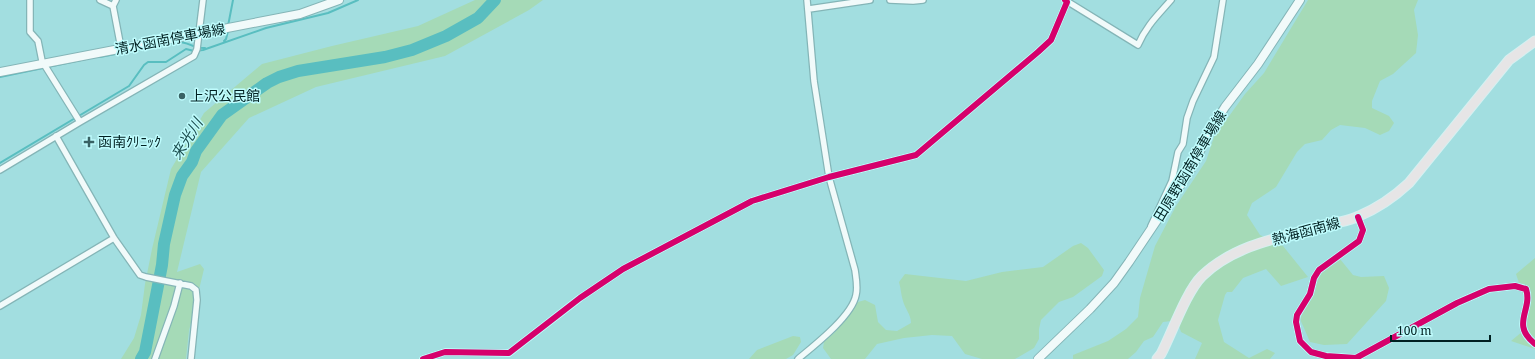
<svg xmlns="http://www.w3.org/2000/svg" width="1535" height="359" viewBox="0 0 1535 359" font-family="'Noto Serif','Noto Sans JP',serif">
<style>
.green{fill:#a5dab7}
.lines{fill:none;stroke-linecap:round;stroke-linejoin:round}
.stream{stroke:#59bec0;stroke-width:2}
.river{stroke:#59bec0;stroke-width:12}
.street-casing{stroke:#84b5b7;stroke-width:8}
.secondary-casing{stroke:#84b5b7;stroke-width:10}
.primary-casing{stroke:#d5f0f1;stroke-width:11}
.street{stroke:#f1fafa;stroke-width:5.5}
.secondary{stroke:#f1fafa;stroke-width:8}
.primary{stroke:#e6e5e6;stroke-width:9}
.cycleway-casing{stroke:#bffcfd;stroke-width:8}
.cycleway{stroke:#d6006c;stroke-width:6}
.poi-dot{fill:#396264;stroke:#bffcfd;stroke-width:1.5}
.labels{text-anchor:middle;stroke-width:3;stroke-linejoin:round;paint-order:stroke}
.street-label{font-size:14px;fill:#002021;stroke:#bffcfd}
.poi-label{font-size:14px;fill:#002021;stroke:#bffcfd;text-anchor:start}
.water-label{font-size:15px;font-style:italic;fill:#1d4f50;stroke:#bffcfd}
</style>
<rect width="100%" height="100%" fill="#a2dee0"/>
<path class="green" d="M475,0H543L529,10L445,56L316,87L249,118L201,172L177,272L200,264L204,269L189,331L186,359H121L134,338L141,315L145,284L152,249L171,169L204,113L262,64L332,46L418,26Z
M1308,0H1418L1414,10L1418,35L1416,53L1393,74L1380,81L1372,101V108L1389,116L1394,123L1389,131L1380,135L1365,128L1340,125L1331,130L1322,140L1305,144L1297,152L1276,187L1252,203L1247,215L1260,235L1283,246L1308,277L1281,286L1266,269L1243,278L1232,292H1227L1225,295L1218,320L1224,342L1249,358L1267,349L1275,353L1270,359H1195L1202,343L1181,332L1179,326L1186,311L1184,303L1171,321L1163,322L1153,337L1144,341L1136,352L1128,359H1073V355L1108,341L1126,329L1138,317L1140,298L1155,246L1176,206L1206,161L1214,137L1245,94L1264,73Z
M1081,243L1088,248L1104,270L1102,276L1073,297L1059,302L1041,320L1039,329V339L1034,348L1015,359H982L965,354L952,336L932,335L904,338L877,344L865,359H831L823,348L824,342L835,332L858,302L865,300L875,305L878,322L886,330L897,331L911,323C911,314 905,309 903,301C901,295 901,289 899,282L905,274L966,281L1002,272L1043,267L1073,246Z
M1535,258V349L1511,341L1523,331L1524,298L1516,274Z
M1340,259L1353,275L1361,277L1384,276L1389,288L1386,301L1347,344L1324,345L1310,342L1300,319L1323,269Z
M793,336L800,337L801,342L793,355L786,359H749L757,350Z"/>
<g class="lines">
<path class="stream" d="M228,26L233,0
M224,41L226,39L228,31
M100,57L177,42C188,41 193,49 205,48
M0,77L86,59
M0,163L129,86L144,65L148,62H166L186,49L194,51L203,50L266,28L328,13L358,0"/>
<path class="river" d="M141,359L145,352L162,265L164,244L175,195L182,176L192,162L196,151L222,115L267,83L279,77L298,71L385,57L412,50L446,36L478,18L495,0"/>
<defs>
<path id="street" d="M30,0V32L38,41L42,61L80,122
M100,0L113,6L121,48
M890,0L913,1L923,0
M1065,0L1138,45C1146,26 1158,15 1171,0
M113,6L116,0
M809,9L870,0
M56,136L114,238L140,275L146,277L191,286L196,290L197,300L191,359
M0,170L80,122L194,56L197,49L203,0
M1358,217L1363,230L1359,241L1319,270L1314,278L1310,294L1297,315L1296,322L1300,341L1311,352L1326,356L1356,358L1457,303L1489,289L1515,286L1526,289C1533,310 1510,324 1535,344
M1151,226L1172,181L1178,152L1183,144L1187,118L1193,101L1214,57L1223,0
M0,306L114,238
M155,359L174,306L180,283
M423,359L445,352L509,353L580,298L623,269L752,201L829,177L916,155L1038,52L1051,40L1067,2
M798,359C815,345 852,316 856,295C858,287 856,278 855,270L829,177L814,81L807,0"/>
<path id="secondary" d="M0,72L300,14L339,0
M1038,359L1090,309L1114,283L1129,262L1190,171L1210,131L1225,107L1258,64L1300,0"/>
<path id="primary" d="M1157,359L1161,354C1172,333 1186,292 1202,276C1235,244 1283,237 1327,225C1337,222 1349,221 1359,216C1378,208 1394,197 1409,183L1509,60L1535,41"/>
</defs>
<use href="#street" class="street-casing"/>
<use href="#secondary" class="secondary-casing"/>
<use href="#primary" class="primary-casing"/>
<use href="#street" class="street"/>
<use href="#secondary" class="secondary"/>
<use href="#primary" class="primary"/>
<defs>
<path id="cycleway" d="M1358,217L1363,230L1359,241L1319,270L1314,278L1310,294L1297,315L1296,322L1300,341L1311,352L1326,356L1356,358L1457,303L1489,289L1515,286L1526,289C1533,310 1510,324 1535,344
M423,359L445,352L509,353L580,298L623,269L752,201L829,177L916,155L1038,52L1051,40L1067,2L1065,0"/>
</defs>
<use href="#cycleway" class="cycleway-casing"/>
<use href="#cycleway" class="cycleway"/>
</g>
<g class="poi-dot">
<circle cx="182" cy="96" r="4"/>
<path d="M87 136h4v4h4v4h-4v4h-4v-4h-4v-4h4z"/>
</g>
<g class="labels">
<g class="street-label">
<text transform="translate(170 39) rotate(-11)" y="5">清水函南停車場線</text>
<text transform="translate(1190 166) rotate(-59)" y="5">田原野函南停車場線</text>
<text transform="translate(1306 231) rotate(-15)" y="5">熱海函南線</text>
</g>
<g class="poi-label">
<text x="190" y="101">上沢公民館</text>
<text x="98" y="147">函南ｸﾘﾆｯｸ</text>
</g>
<g class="water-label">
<text transform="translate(187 139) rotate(-58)" y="5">来光川</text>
</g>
</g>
<path d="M1391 335v6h99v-6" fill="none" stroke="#002021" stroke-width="2"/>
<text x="1397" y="335" font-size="12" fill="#002021" stroke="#bffcfd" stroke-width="3" paint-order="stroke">100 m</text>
</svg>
